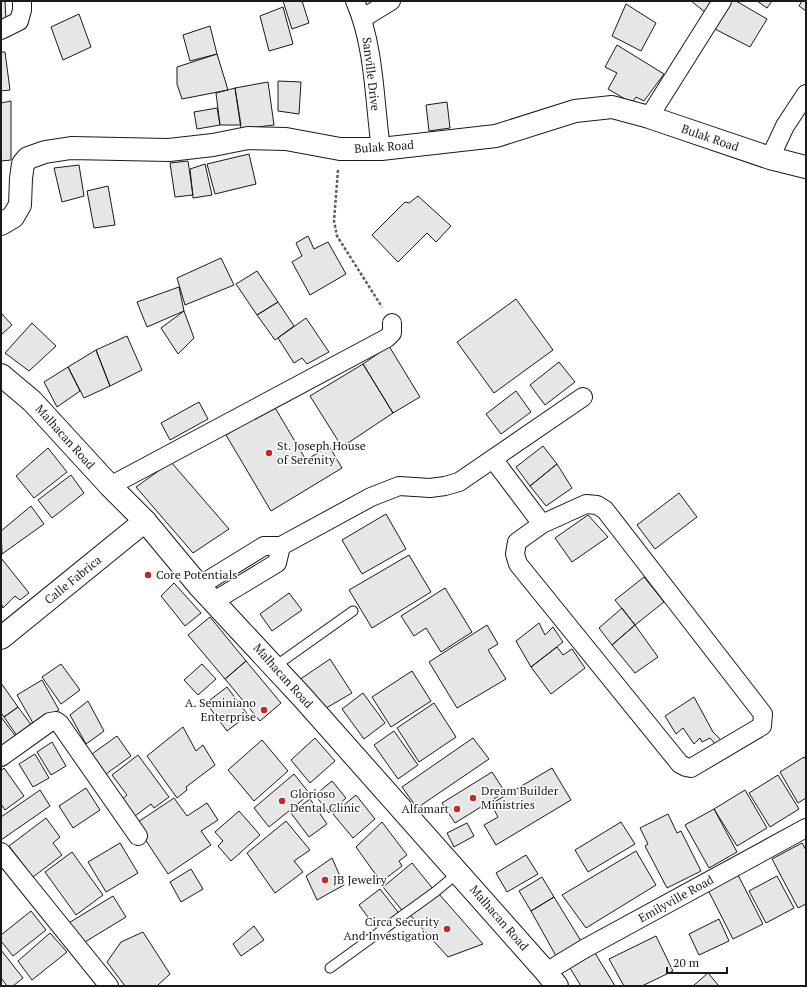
<svg xmlns="http://www.w3.org/2000/svg" width="807" height="987" viewBox="0 0 807 987" font-family="'PT Serif',serif">
<style>
.building{fill:#e6e6e6;stroke:#1a1a1a}
.lines{fill:none;stroke-linecap:round;stroke-linejoin:round}
.service-casing{stroke:#1a1a1a;stroke-width:11}
.minor-casing{stroke:#1a1a1a;stroke-width:20}
.tertiary-casing{stroke:#1a1a1a;stroke-width:24}
.secondary-casing{stroke:#1a1a1a;stroke-width:24}
.path{stroke:#5f5f5f;stroke-width:2.5;stroke-dasharray:3 2;stroke-linecap:butt}
.service{stroke:#fff;stroke-width:9}
.minor{stroke:#fff;stroke-width:18}
.tertiary{stroke:#fff;stroke-width:22}
.secondary{stroke:#fff;stroke-width:22}
.poi-dot{fill:#c62828;stroke:#fff;stroke-width:1.5}
.labels{text-anchor:middle;stroke-width:3;stroke-linejoin:round;paint-order:stroke}
.street-label{font-size:12px;fill:#1a1a1a;stroke:#fff}
.poi-label{font-size:12px;fill:#1a1a1a;stroke:#fff;text-anchor:start}
</style>
<rect width="100%" height="100%" fill="#fff"/>
<path class="building" d="M1,1H5L6,20H1Z
M283,1H302L309,23L292,29Z
M691,1H713L705,12Z
M731,1H736L767,19L750,47L713,28Z
M757,1H772L767,8Z
M802,1H806V11L799,6Z
M626,4L656,23L641,51L612,36Z
M283,7L293,44L269,51L260,16Z
M79,14L91,47L63,60L51,27Z
M210,26L217,54L190,61L183,35Z
M617,45L664,74L644,101L636,97L632,103L608,89L617,73L605,67Z
M1,52H5L10,90L1,91Z
M217,54L228,90L182,99L177,84V67Z
M278,81L301,82L299,114L278,111Z
M268,82L274,125L241,129L235,88Z
M235,88L241,125H220L216,93Z
M11,101V160L1,161V103Z
M447,102L450,128L429,131L426,105Z
M217,108L220,125L197,129L194,112Z
M249,154L256,184L215,194L207,164Z
M188,161L193,195L175,197L170,163Z
M205,164L212,195L193,198L190,169Z
M79,165L84,196L62,202L54,168Z
M108,186L115,225L94,228L87,191Z
M418,196L451,226L436,242L427,233L398,262L372,235L405,202L409,203Z
M308,236L314,249L328,242L346,274L310,295L292,262L302,256L296,243Z
M221,258L234,285L185,305L177,278Z
M257,271L278,302L257,315L236,284Z
M179,287L184,311L147,327L137,302Z
M516,299L553,350L494,393L457,342Z
M278,302L294,326L275,340L257,315Z
M184,311L194,338L178,354L161,328Z
M1,313L12,325L1,335Z
M306,318L329,352L307,364L302,358L294,363L278,338Z
M32,323L56,346L29,371L5,353Z
M127,336L142,370L110,386L96,350Z
M389,346L420,397L393,413L363,364Z
M96,350L110,386L84,398L68,367Z
M559,362L575,382L545,405L530,385Z
M363,364L393,413L342,447L310,396Z
M68,367L80,391L57,407L44,382Z
M516,391L531,412L501,434L486,414Z
M199,402L208,419L170,440L161,423Z
M274,406L306,460L329,446L342,468L271,511L226,435Z
M543,446L557,464L530,486L516,467Z
M48,448L67,472L34,498L16,476Z
M171,462L229,529L193,553L136,487Z
M557,464L572,488L546,506L530,486Z
M71,475L84,493L52,518L38,500Z
M679,493L697,517L655,549L637,525Z
M31,506L44,524L2,554L1,531Z
M386,514L406,549L362,574L342,540Z
M588,515L608,537L572,562L555,538Z
M409,555L431,592L372,628L349,590Z
M1,558L29,593L20,600L15,596L3,608L1,603Z
M644,577L664,602L635,625L615,600Z
M174,583L201,613L185,626L161,596Z
M445,588L472,632L441,652L426,628L414,636L401,616Z
M289,593L302,610L272,631L260,614Z
M622,608L635,625L612,645L599,628Z
M210,617L246,661L225,679L188,635Z
M539,623L545,635L553,627L563,642L531,667L516,641Z
M487,625L498,644L488,650L506,679L457,708L429,662Z
M635,625L658,657L635,673L612,645Z
M557,647L563,655L572,649L585,668L551,694L531,667Z
M330,659L352,693L321,711L299,680Z
M246,661L281,703L260,721L225,679Z
M61,664L80,690L61,704L42,677Z
M202,664L216,679L198,695L184,680Z
M412,671L431,701L391,727L372,697Z
M42,680L59,710L34,725L17,695Z
M1,683L18,707L4,717L1,713Z
M227,687L248,715L227,731L206,703Z
M363,693L385,723L364,739L342,709Z
M694,697L713,732L724,743L717,746L710,738L702,742L700,738L694,744L683,728L676,734L665,716Z
M88,701L104,731L86,744L70,715Z
M434,703L456,737L419,762L397,728Z
M18,707L32,726L18,737L4,717Z
M1,717L17,738L1,749Z
M183,727L196,751L203,745L215,765L186,787L187,790L177,798L147,756Z
M394,731L418,765L398,779L374,745Z
M117,736L131,756L106,774L92,754Z
M315,738L335,761L310,783L291,760Z
M473,738L489,759L417,808L402,787Z
M262,740L288,771L254,801L228,770Z
M52,742L66,766L51,775L37,752Z
M35,754L49,778L33,787L19,764Z
M138,755L169,797L154,808L151,804L131,819L119,802L127,795L112,775Z
M804,757L806,760V798L798,803L780,772Z
M4,768L24,796L5,810L1,804V771Z
M552,768L571,800L496,845L484,825L498,817L491,804Z
M492,772L505,792L455,823L442,803Z
M294,774L310,794L269,827L254,808Z
M778,775L799,809L770,827L749,793Z
M332,781L346,798L329,813L315,795Z
M86,788L100,810L73,828L59,806Z
M40,790L50,806L1,840V817Z
M745,790L767,828L737,846L714,809Z
M356,795L375,819L353,838L333,814Z
M174,798L187,816L207,803L218,820L201,831L211,845L168,874L135,824Z
M310,799L327,824L309,837L291,813Z
M714,809L737,852L709,868L685,825Z
M239,811L260,835L231,861L218,846L223,841L215,832Z
M668,814L677,833L681,831L701,871L667,888L645,846L648,844L640,828Z
M46,818L60,837L53,843L62,855L33,877L9,846Z
M286,821L310,850L294,861L303,872L275,893L247,853Z
M382,822L407,855L399,861L402,866L381,882L356,847Z
M621,822L635,844L588,872L575,850Z
M467,823L474,836L454,847L447,833Z
M120,843L138,873L106,892L88,862Z
M802,843L806,850V904L798,908L772,859Z
M636,851L656,885L586,928L562,895Z
M72,852L103,895L76,915L45,872Z
M526,855L538,874L507,892L496,873Z
M332,858L344,885L317,900L306,876Z
M412,863L434,890L405,914L383,887Z
M191,869L203,889L181,902L170,882Z
M738,875L763,924L733,939L708,890Z
M777,876L794,908L766,923L749,891Z
M542,877L554,897L531,911L519,891Z
M380,889L401,916L379,932L359,905Z
M439,894L483,944L448,957L410,915Z
M113,896L126,917L80,945L67,924Z
M554,897L581,941L556,956L531,911Z
M31,911L46,930L13,956L1,941V935Z
M719,919L729,941L699,955L689,934Z
M254,926L264,940L241,956L233,944Z
M143,932L170,974L157,986H125L107,962L121,942Z
M50,933L67,952L32,980L18,961Z
M656,936L673,971L642,986H624L609,959Z
M1,950L23,978L13,986H7L1,978Z
M595,953L615,986H581L570,968Z
M708,973L719,986H693Z"/>
<g class="lines">
<defs>
<path id="service" d="M274,667L353,611
M330,968L435,892L458,873"/>
<path id="minor" d="M355,1C375,47 374,100 381,149
M363,18L391,1
M1,30L19,21L22,10V1
M649,117L722,1
M770,158L785,126L806,94
M493,459L542,524
M110,486L387,338L392,333V323
M586,504L597,505L605,510L763,714L762,726L691,768L686,767L680,764L518,564L515,554L517,542L542,524Z
M199,586L264,546H281L371,497L399,486L430,488L445,486L459,482L583,397
M214,601L277,563L281,546
M1,757L50,722L56,721L60,724L138,836
M1,852L109,986
M546,972L584,949L806,828"/>
<path id="tertiary" d="M1,224L13,217L20,205L21,178L23,164L28,158L45,152L71,148L169,150L213,145L248,138L286,139L340,149H381L496,136L575,111L612,107L649,117L770,158L806,167
M1,638L145,521"/>
<path id="secondary" d="M1,375L32,401L110,486L145,521L199,586L303,698L546,972L557,986"/>
</defs>
<use href="#service" class="service-casing"/>
<use href="#minor" class="minor-casing"/>
<use href="#tertiary" class="tertiary-casing"/>
<use href="#secondary" class="secondary-casing"/>
<path class="path" d="M338,170L334,221L337,236L382,307"/>
<use href="#service" class="service"/>
<use href="#minor" class="minor"/>
<use href="#tertiary" class="tertiary"/>
<use href="#secondary" class="secondary"/>
</g>
<g class="poi-dot">
<circle cx="269" cy="453" r="4"/>
<circle cx="148" cy="575" r="4"/>
<circle cx="264" cy="710" r="4"/>
<circle cx="473" cy="798" r="4"/>
<circle cx="282" cy="801" r="4"/>
<circle cx="457" cy="809" r="4"/>
<circle cx="325" cy="880" r="4"/>
<circle cx="447" cy="929" r="4"/>
</g>
<g class="labels">
<g class="street-label">
<text transform="translate(371 74) rotate(83)" y="4">Sanville Drive</text>
<text transform="translate(710 138) rotate(19)" y="4">Bulak Road</text>
<text transform="translate(384 147) rotate(-4)" y="4">Bulak Road</text>
<text transform="translate(65 437) rotate(48)" y="4">Malhacan Road</text>
<text transform="translate(73 580) rotate(-39)" y="4">Calle Fabrica</text>
<text transform="translate(283 676) rotate(48)" y="4">Malhacan Road</text>
<text transform="translate(676 899) rotate(-29)" y="4">Emilyville Road</text>
<text transform="translate(499 918) rotate(49)" y="4">Malhacan Road</text>
</g>
<g class="poi-label">
<text x="277" y="450">St. Joseph House<tspan x="277" dy="14">of Serenity</tspan></text>
<text x="156" y="579">Core Potentials</text>
<text x="256" y="707" text-anchor="end">A. Seminiano<tspan x="256" dy="14">Enterprise</tspan></text>
<text x="481" y="795">Dream Builder<tspan x="481" dy="14">Ministries</tspan></text>
<text x="290" y="798">Glorioso<tspan x="290" dy="14">Dental Clinic</tspan></text>
<text x="449" y="813" text-anchor="end">Alfamart</text>
<text x="333" y="884">JB Jewelry</text>
<text x="439" y="926" text-anchor="end">Circa Security<tspan x="439" dy="14">And Investigation</tspan></text>
</g>
</g>
<rect width="807" height="987" fill="none" stroke="#1a1a1a" stroke-width="4"/>
<path d="M667 967v6h60v-6" fill="none" stroke="#1a1a1a" stroke-width="2"/>
<text x="673" y="967" font-size="12" fill="#1a1a1a" stroke="#ffffff" stroke-width="3" paint-order="stroke">20 m</text>
</svg>
